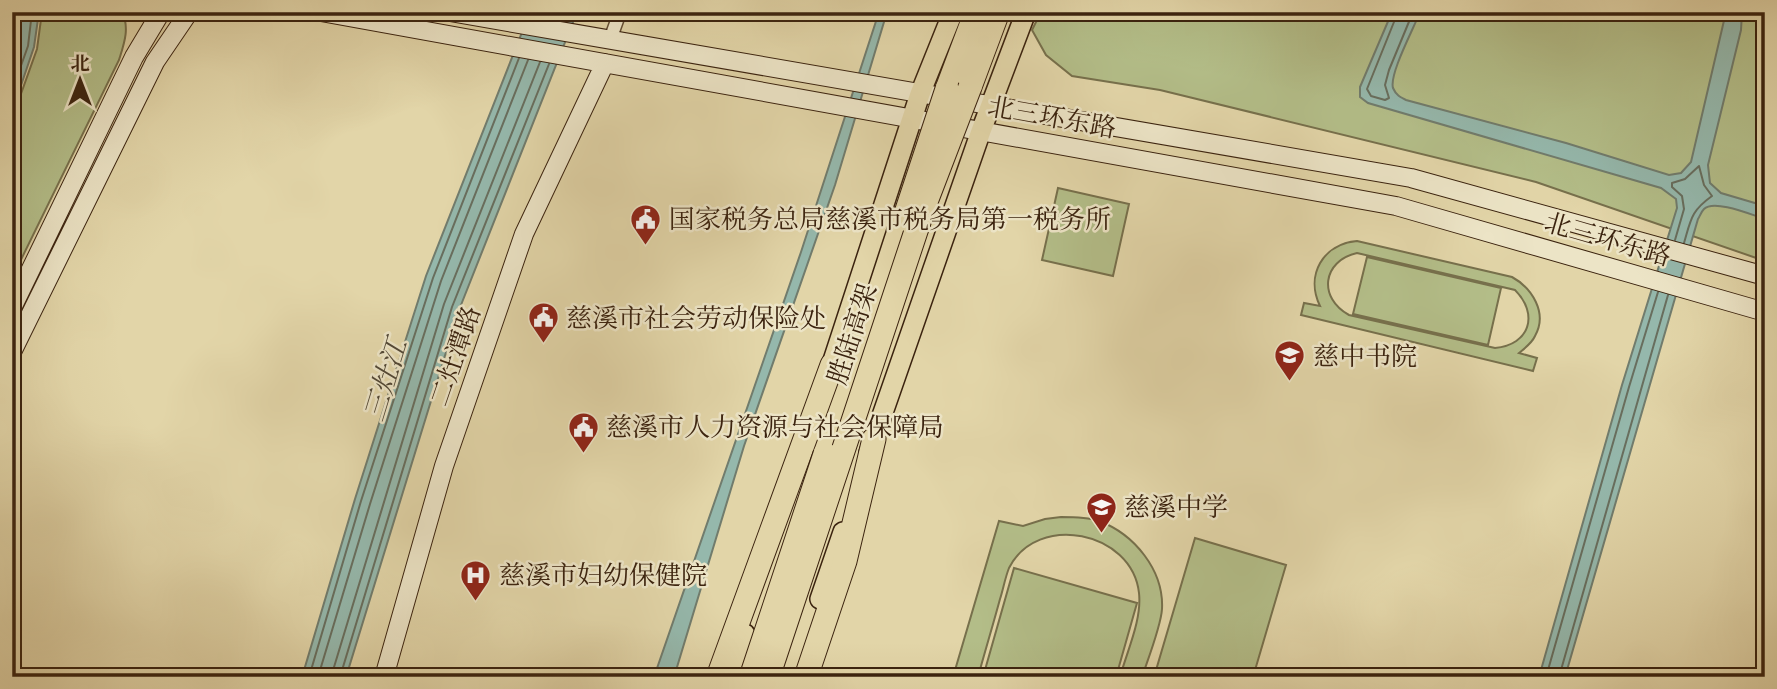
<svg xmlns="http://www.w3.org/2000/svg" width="1777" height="689" viewBox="0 0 1777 689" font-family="'Gentium Book Plus','Noto Serif SC',serif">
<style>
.green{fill:#b3bd88;stroke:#77704c;stroke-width:2;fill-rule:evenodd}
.water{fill:#95b8ac;stroke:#717c6d;stroke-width:2}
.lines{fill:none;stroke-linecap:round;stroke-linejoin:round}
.shore{stroke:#686e5e;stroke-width:2}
.street-casing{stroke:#655035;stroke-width:15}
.secondary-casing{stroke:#3b230f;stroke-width:20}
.primary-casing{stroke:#3b230f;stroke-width:22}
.highway-casing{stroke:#3b230f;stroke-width:25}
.street{stroke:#ece4c6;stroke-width:12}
.secondary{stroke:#ece4c6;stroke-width:18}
.primary{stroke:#e2d5a8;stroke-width:19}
.highway{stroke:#e2d5a8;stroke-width:23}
.highway-bridge-casing{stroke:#3b230f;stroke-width:25;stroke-linecap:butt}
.highway-bridge{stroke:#e2d5a8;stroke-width:23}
.labels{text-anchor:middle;stroke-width:5;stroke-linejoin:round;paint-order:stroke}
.street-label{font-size:26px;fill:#3b230f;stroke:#ece4c6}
.poi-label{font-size:26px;fill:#3b230f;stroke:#ece4c6;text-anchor:start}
.water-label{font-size:28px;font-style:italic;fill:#524836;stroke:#ece4c6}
</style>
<rect width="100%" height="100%" fill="#e2d5a8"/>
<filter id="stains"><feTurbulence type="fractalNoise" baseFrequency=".00286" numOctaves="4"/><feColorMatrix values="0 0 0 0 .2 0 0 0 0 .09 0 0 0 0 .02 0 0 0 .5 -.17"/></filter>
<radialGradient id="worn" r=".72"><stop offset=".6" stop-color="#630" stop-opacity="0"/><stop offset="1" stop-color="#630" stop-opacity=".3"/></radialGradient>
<path class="green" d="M42,12H122C130,28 124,44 119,60L12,278V119L37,49Z
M1041,12H1765V261L1536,182L1160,90L1072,76L1046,55L1032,30Z
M1058,188L1129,204L1113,276L1042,260Z
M1357,241L1512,277C1532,288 1548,313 1535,336C1532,343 1525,348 1519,353L1537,358L1533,371L1301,315L1304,303L1320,306C1305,275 1323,244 1357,241ZM1357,253L1515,290C1539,314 1530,345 1495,348L1349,315C1318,298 1322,261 1357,253Z
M1367,257L1501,288L1488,345L1353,314Z
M1061,517C1074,517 1087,517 1099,521C1134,534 1164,570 1162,609C1161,626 1148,659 1142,677H1120C1127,651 1142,620 1139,593C1132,531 1037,512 1009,568C1005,578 1003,590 1000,599C993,625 985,651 978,677H953L999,521L1023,526L1045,519Z
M1195,538L1286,565L1253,677H1154Z
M1014,568L1137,603L1116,677H983Z"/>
<path class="water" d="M12,12H39L34,47L12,112Z
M530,12H577L459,310L346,677H302L355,499L426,276Z
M879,12H887L835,185L744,446L674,677H654L801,252Z
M1392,12H1420C1414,28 1389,74 1393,88C1396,95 1400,97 1406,100L1566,143L1669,175L1681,173L1691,162L1726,12H1742L1741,30L1708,165L1710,183L1721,193L1765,206V219C1752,215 1714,199 1704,209C1701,212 1700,216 1698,219L1565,677H1539L1622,385L1677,208L1676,199L1661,188L1368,103L1360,97V87Z"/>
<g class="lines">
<path class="shore" d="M1398,12L1367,89L1371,96L1385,100L1389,98L1385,85L1389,70L1413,12
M12,91L28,46L32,12
M1675,240L1684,209L1682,196L1672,187V183L1685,179L1699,166L1704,185L1712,196C1691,211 1691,219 1684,243
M309,677L361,501L433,278L519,58
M318,677L370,504L441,281L528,60
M331,677L444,304L540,62
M340,677L452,307L549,64
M1546,677L1629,387L1658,292
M1559,677L1668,295"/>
<defs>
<path id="street" d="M610,40L620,12"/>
<path id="secondary" d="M321,12L1396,206L1765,312
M450,12L1411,178L1765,276
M12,308L134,57L161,12
M12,352L155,62L189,12
M384,677L444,466L524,234L605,63"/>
<path id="primary" d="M827,379L920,94L953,12
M869,453L981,131L1026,12
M820,599L843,532
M731,677L745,634"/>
<path id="highway" d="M970,87L998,12
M947,89L976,12
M718,677L832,365
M806,677L845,561L874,439"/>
</defs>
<use href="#street" class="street-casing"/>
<use href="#secondary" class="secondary-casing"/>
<use href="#primary" class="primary-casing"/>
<use href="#highway" class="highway-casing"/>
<use href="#street" class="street"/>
<use href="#secondary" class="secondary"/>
<use href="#primary" class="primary"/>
<use href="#highway" class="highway"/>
<defs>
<path id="highway-bridge" d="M904,219L947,89
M751,677L825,454
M768,677L924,207L970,87"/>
</defs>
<use href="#highway-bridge" class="highway-bridge-casing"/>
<use href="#highway-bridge" class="highway-bridge"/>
</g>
<defs>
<symbol id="civic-pin" viewBox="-11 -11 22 30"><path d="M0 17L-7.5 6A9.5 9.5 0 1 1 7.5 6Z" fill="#8f2418" stroke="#ece4c6"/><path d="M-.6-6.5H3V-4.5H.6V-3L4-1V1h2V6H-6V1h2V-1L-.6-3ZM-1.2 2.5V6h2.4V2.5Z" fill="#fff"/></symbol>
<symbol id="school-pin" viewBox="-11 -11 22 30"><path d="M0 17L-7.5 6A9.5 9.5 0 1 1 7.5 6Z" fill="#8f2418" stroke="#ece4c6"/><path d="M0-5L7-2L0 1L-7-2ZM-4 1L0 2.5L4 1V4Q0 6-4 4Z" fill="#fff"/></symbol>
<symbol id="hospital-pin" viewBox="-11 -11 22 30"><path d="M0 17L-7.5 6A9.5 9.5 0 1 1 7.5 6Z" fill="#8f2418" stroke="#ece4c6"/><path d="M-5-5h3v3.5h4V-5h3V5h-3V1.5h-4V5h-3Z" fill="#fff"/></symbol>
</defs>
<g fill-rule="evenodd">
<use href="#civic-pin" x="628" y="202" width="35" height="47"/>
<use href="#civic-pin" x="526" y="300" width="35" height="47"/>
<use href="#school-pin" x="1272" y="338" width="35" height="47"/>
<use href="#civic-pin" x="566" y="410" width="35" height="47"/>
<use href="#school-pin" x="1084" y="490" width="35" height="47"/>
<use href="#hospital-pin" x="458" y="558" width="35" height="47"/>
</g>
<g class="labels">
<g class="street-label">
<text transform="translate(1052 117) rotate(10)" y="9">北三环东路</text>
<text transform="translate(1608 239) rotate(16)" y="9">北三环东路</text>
<text transform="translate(852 334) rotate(-72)" y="9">胜陆高架</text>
<text transform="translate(455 356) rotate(-71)" y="9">二灶潭路</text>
</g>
<g class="poi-label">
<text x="669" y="228">国家税务总局慈溪市税务局第一税务所</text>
<text x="566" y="327">慈溪市社会劳动保险处</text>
<text x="1313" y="365">慈中书院</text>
<text x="606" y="436">慈溪市人力资源与社会保障局</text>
<text x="1124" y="516">慈溪中学</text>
<text x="499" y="584">慈溪市妇幼保健院</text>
</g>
<g class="water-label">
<text transform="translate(385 380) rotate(-73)" y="10">三灶江</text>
</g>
</g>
<rect width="1777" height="689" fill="none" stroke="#e2d5a8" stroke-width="42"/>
<rect x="14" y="14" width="1749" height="661" fill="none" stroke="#3b230f" stroke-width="3.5"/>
<rect x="21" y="21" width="1735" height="647" fill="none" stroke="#3b230f" stroke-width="2"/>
<g transform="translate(80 80)" stroke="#ece4c6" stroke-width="5" paint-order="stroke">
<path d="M0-5L12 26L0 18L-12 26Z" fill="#3b230f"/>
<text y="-10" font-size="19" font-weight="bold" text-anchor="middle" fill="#3b230f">北</text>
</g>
<rect width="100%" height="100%" filter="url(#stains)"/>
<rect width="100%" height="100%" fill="url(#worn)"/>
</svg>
